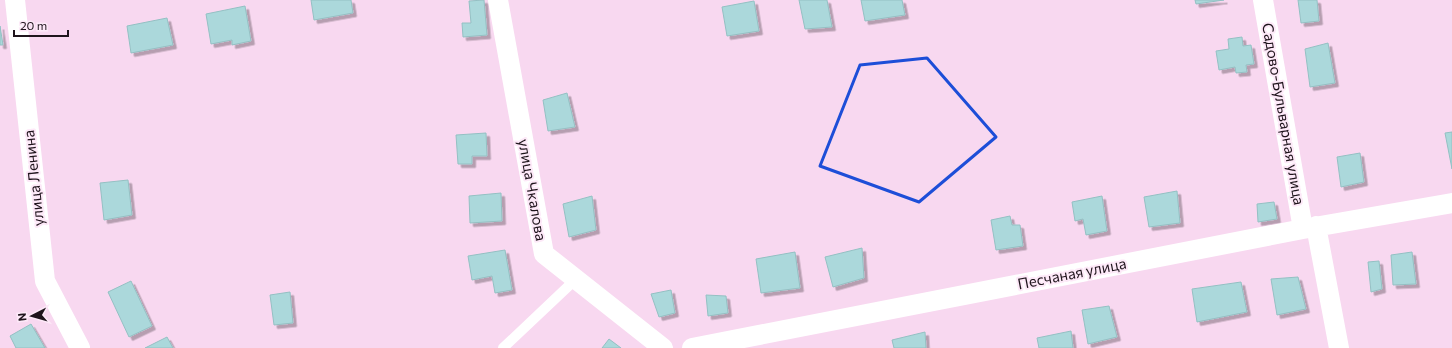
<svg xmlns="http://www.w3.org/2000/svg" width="1452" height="348" viewBox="0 0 1452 348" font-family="Commissioner,sans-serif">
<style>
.building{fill:#abd8db;stroke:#94c0c3;filter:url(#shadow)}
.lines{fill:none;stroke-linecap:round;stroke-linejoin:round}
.lane{stroke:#fff;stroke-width:10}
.street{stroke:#fff;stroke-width:20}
.marked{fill:none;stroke:#1d4ed8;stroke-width:3;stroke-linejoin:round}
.labels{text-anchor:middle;stroke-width:4;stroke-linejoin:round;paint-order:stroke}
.street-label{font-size:15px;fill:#1f141c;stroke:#fde9f8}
</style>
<defs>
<filter id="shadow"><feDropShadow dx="3.5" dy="3.5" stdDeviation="0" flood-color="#0004"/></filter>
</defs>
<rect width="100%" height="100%" fill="#f8d8f0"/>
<path class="building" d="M311,0H351L353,13L314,20Z
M484,0L487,35L463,37L462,23H471L469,1Z
M799,0H827L832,27L805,29Z
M861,0H902L905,15L865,21Z
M1195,0H1224L1196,4Z
M1298,0H1317L1319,21L1301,23Z
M754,1L759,31L727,36L722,7Z
M245,6L251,41L232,45V40L211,44L206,14Z
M167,18L173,45L131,53L127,26Z
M0,26L3,45H0Z
M1242,37L1243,46L1251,45L1254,64L1246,65L1247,72L1236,73L1235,67L1219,70L1216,51L1229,49L1228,39Z
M1328,43L1335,83L1310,87L1305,49Z
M567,93L575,127L548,131L543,100Z
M1452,132V169L1445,133Z
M486,133L487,156H472V164H458L456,135Z
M1360,153L1364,182L1341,187L1337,157Z
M128,180L132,215L104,220L100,183Z
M1177,191L1180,223L1149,227L1144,197Z
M501,193L502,221L470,223L469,196Z
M592,196L596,230L569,237L563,204Z
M1102,196L1107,231L1086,235L1083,219L1075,221L1072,202Z
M1274,202L1277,219L1258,222L1257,204Z
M1010,216L1012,225H1020L1023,246L996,250L991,220Z
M862,248L864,278L833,287L825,257Z
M505,250L512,290L495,293L492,276L472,280L468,256Z
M795,252L800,288L761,293L756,259Z
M1412,252L1416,284L1393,285L1391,255Z
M1379,261L1382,289L1371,292L1368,262Z
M1298,277L1306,309L1277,315L1271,279Z
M131,281L152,326L129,337L108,292Z
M1241,282L1247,312L1197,322L1192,289Z
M671,290L675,313L659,317L651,294Z
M290,292L293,323L274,325L270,295Z
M706,295L726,296L728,313L708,316Z
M1109,306L1117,337L1088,344L1082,310Z
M31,324L45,348H16L10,336Z
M1071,331L1073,348H1039L1037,338Z
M925,332L926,348H894L892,340Z
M167,337L173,348H145Z
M609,339L621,348H602Z"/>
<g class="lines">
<path class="lane" d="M503,348L576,279"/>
<path class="street" d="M15,0L45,281L80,348
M498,0L544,254L663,348
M1263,0L1303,229
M1316,226L1339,348
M692,348L1303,229L1452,203"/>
</g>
<path class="marked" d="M927,58L996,137L919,202L820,166L860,65Z"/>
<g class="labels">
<g class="street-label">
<text transform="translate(1283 114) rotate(80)" y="5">Садово-Бульварная улица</text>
<text transform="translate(34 178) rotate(-96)" y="5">улица Ленина</text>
<text transform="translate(532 190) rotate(80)" y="5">улица Чкалова</text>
<text transform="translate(1072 274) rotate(-11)" y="5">Песчаная улица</text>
</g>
</g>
<g transform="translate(32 316) rotate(264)" stroke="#fde9f8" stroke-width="3" paint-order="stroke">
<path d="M0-3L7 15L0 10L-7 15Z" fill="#1f141c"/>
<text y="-6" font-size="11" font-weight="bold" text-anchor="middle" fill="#1f141c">N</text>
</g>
<path d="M14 30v6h54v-6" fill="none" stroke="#1f141c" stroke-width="2"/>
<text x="20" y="30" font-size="12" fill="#1f141c" stroke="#fde9f8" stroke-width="3" paint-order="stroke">20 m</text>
</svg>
